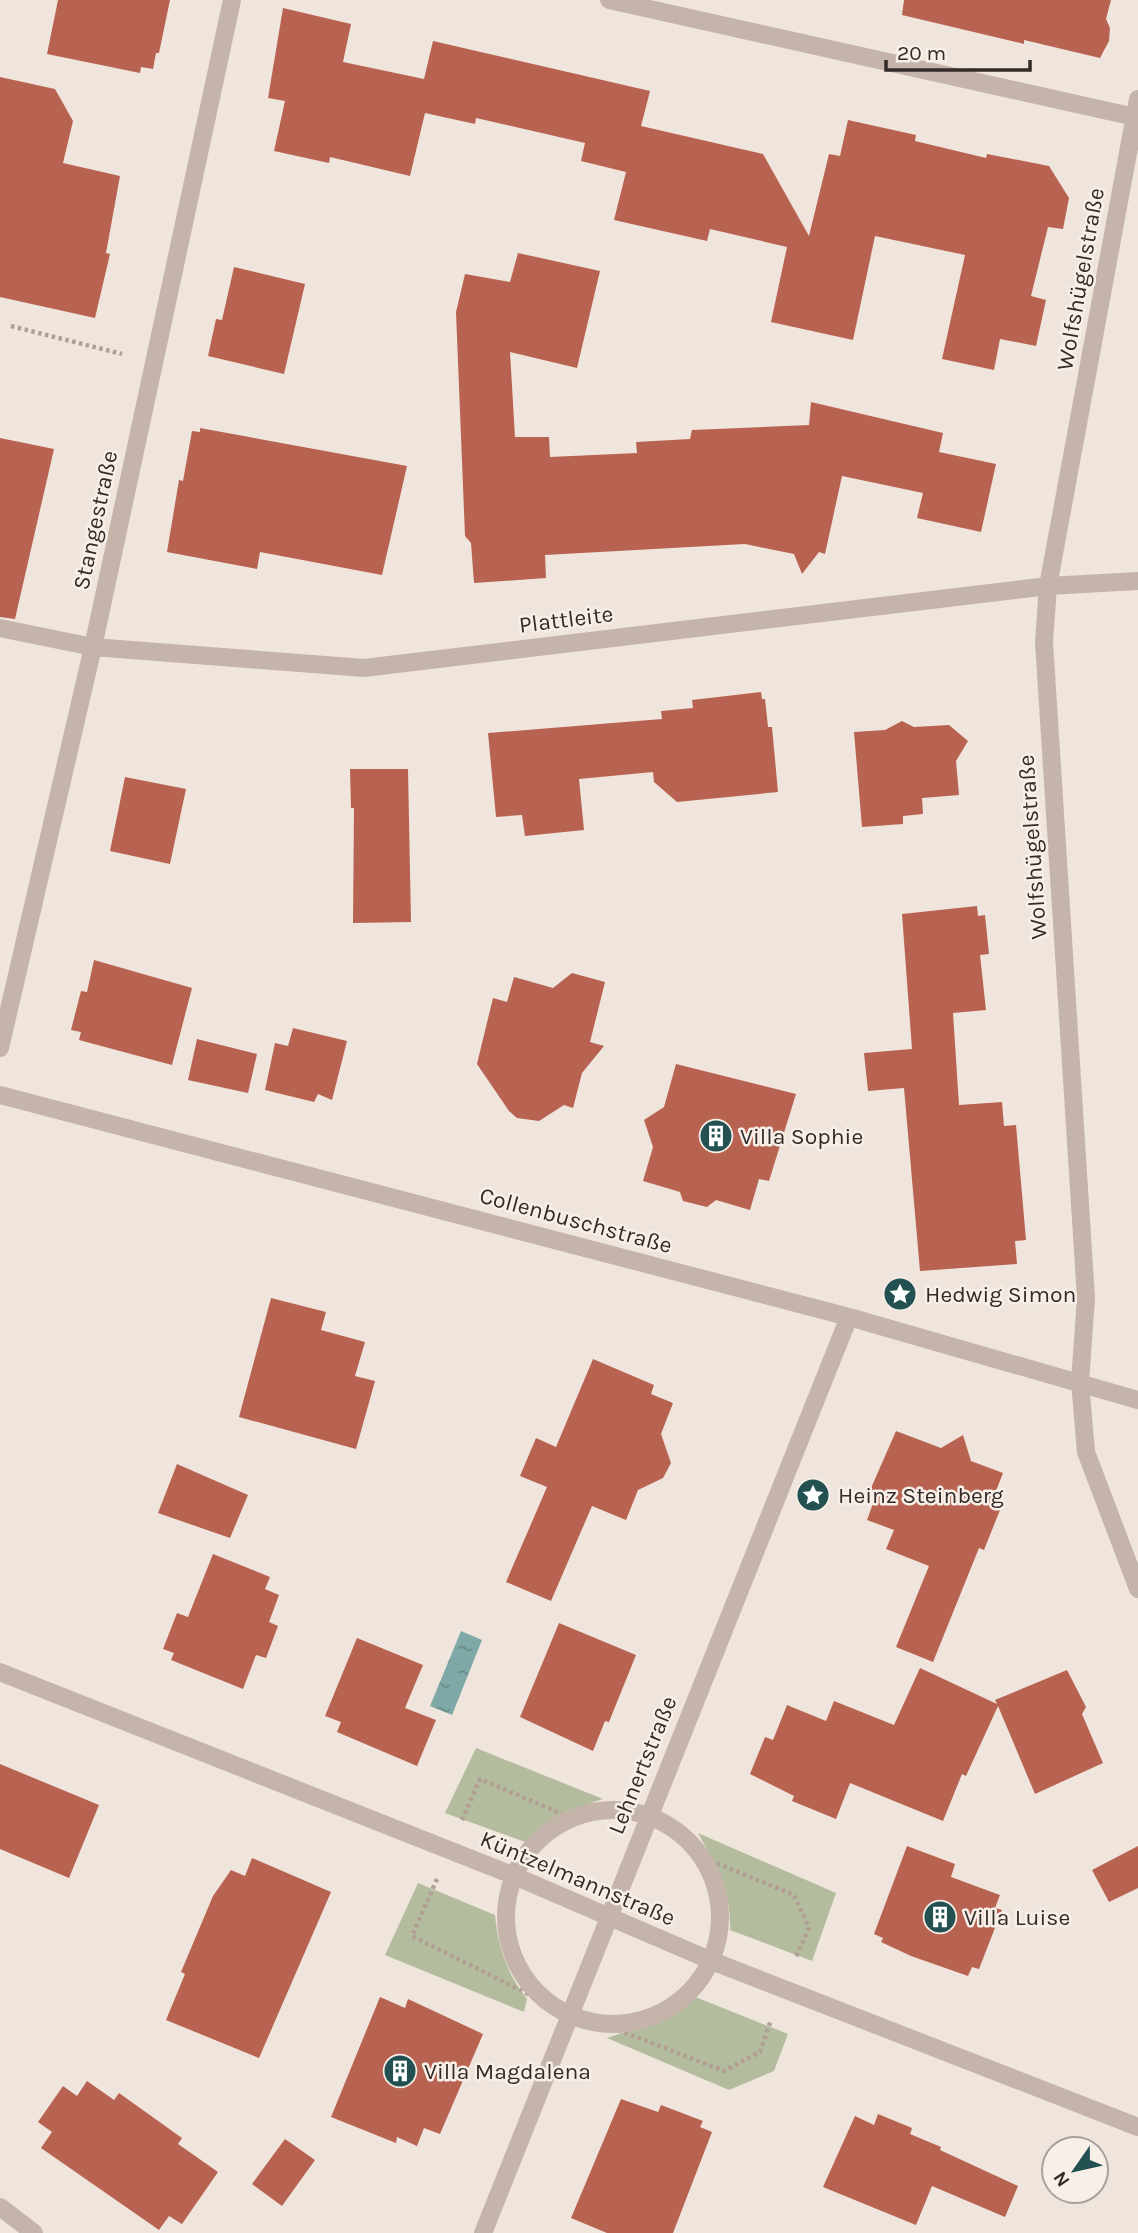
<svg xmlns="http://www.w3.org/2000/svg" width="1138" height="2233" viewBox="0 0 1138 2233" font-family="Karla,sans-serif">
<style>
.green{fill:#b4bc9e}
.water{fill:url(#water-ripples)}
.building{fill:#b86351}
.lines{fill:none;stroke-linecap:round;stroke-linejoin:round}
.path{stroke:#b19e94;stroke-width:4.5;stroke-dasharray:3.5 3.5;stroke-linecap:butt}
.minor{stroke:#c5b4aa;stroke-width:18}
.labels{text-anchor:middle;stroke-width:5;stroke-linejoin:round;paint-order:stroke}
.street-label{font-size:23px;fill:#342b28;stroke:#f7efe8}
.poi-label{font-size:23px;fill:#342b28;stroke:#f7efe8;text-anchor:start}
</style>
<defs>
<pattern id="water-ripples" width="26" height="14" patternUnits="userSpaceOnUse" patternTransform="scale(1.75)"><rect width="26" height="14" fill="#7ea9a7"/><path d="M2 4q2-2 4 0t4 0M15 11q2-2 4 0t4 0" fill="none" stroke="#688a88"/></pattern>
</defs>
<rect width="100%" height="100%" fill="#efe5dc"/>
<path class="green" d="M476,1748L603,1799C572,1808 550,1821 525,1842L445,1813Z
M698,1833L836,1893L812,1961L730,1930C731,1889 717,1867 698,1833Z
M418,1883L495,1915C498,1947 507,1974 527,1999L524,2012L385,1955Z
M693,1996L788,2034L774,2071L729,2090L607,2038L670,2017Z"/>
<path class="water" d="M461,1631L482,1640L452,1715L430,1706Z"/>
<path class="building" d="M58,0H170L159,53H156L153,69L141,67L140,73L47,54Z
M904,0H1111L1106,19L1110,28L1109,41L1100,58L1024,40V44L902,15Z
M283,8L351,24L343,62L424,79L433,41L650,91L641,126L763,154L809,236L829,154L840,156L848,120L916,135L915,141L986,158L987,154L1049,166L1069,198L1063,229L1048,227L1031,296L1046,300L1036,346L1000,339L994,370L942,359L965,255L875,236L853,340L771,322L787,247L710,229L707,241L614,220L626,172L581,161L585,143L476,118L475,124L425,113L410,176L330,157L329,163L274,151L285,101L268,98Z
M0,77L55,89L73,121L63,163L120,176L106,253L110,254L95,318L0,297Z
M518,253L600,271L577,368L510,352L515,437H549L550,457L637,453L636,442L690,439L692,430L809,425L811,402L943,433L939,452L996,464L981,532L917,518L923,493L842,476L825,554L819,552L802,574L794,554L745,544L545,555L546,578L474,583L471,543L465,536L456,312L465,274L510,282Z
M234,267L305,284L284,374L208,356L216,319L222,320Z
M200,428L407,466L382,575L260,552L257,569L167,552L179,480L183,481L192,431L200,432Z
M0,438L54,449L15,619L0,617Z
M761,692L762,699H765L768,727H772L778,792L677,802L654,782L653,772L579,779L584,830L525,836L522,815L496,817L488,733L662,719L661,711L693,708L692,700Z
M902,721L914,727L949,725L968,741L956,761L959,795L922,798L923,814L903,816V824L862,827L854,732L885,730Z
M350,769H408L411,922L353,923L354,808H351Z
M125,777L186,789L170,864L110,851Z
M977,906L978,916L985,915L989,954L980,955L986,1010L953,1013L959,1105L1002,1102L1004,1126L1016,1125L1026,1240L1015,1241L1017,1264L920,1271L904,1088L868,1091L864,1053L912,1049L902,914Z
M94,960L192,988L172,1065L79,1040L81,1032L71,1030L81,991L87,992Z
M572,973L605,982L590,1042L604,1046L582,1073L573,1108L564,1105L539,1121L517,1118L509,1111L477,1064L493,998L507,1002L514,977L553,988Z
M293,1028L347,1041L332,1100L318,1094L314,1102L265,1090L275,1043L288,1046Z
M197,1039L257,1054L248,1093L188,1080Z
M676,1064L796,1094L769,1181L759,1179L750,1210L716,1200L707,1207L683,1201L680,1192L643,1181L653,1147L644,1120L664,1107Z
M271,1298L326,1312L321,1330L365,1342L355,1376L375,1381L356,1449L239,1417Z
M593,1359L654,1385L651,1394L673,1403L661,1434L671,1463L663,1478L638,1490L626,1520L592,1506L551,1601L506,1582L547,1487L520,1476L536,1438L556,1447Z
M896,1431L941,1448L963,1435L971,1461L1003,1473L992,1501L1002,1505L984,1550L979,1548L933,1662L896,1647L929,1566L886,1549L894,1530L867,1520L875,1498L868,1495Z
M177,1464L248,1495L230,1538L158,1513Z
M213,1554L270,1577L265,1589L279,1595L269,1622L278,1626L266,1658L256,1655L243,1689L171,1660L174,1653L163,1649L177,1613L188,1617Z
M559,1623L636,1655L609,1722L605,1721L593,1751L520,1717Z
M357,1638L423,1665L405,1708L436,1720L417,1766L337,1732L341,1722L325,1716Z
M920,1668L997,1704L995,1700L1067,1670L1086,1707L1082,1714L1103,1763L1035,1794L998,1706L966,1776L962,1774L943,1821L850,1783L836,1819L792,1801L794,1796L750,1774L765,1737L773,1740L787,1705L826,1721L834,1701L894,1725Z
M0,1764L99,1805L69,1878L0,1849Z
M907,1846L955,1864L951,1877L1000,1895L995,1908L1002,1910L979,1969L972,1967L968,1976L911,1956L881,1942L883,1938L874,1934Z
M1138,1846V1888L1109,1902L1092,1870Z
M252,1858L331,1892L259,2058L166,2020L185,1974L181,1972L213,1896L231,1870L245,1876Z
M380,1997L405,2008L408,1999L483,2034L440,2134L424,2128L417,2146L397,2137L396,2143L331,2117Z
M87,2081L114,2100L119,2093L182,2138L178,2144L218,2172L182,2224L169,2216L159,2230L41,2148L52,2132L38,2122L63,2086L77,2096Z
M621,2099L658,2112L661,2105L703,2121L700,2127L712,2132L673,2233H607L571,2218Z
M878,2114L912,2128L910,2134L941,2147L940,2150L1018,2186L1005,2217L932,2186L916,2225L823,2187L855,2116L874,2125Z
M285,2139L315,2160L282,2206L252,2184Z"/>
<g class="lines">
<path class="path" d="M11,326L122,354
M462,1820L480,1779L569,1817
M704,1858L794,1895L809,1928L796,1957
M437,1879L412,1936L540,2000
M605,2025L724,2071L760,2052L771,2020"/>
<path class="minor" d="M609,0L1135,117
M1138,99L1048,586L1044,642L1086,1298L1080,1382L1086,1452L1138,1589
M0,628L93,647L364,668L1048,586L1138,581
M0,1048L93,647L232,0
M0,1095L849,1317L1138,1400
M0,1672L512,1875L712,1961L1138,2127
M506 1917a107 107 0 1 1 214 0a107 107 0 1 1-214 0Z
M0,2207L34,2233
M483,2233L849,1317"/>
</g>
<defs>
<symbol id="building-disc" viewBox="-11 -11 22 22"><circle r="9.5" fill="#235050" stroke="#f7efe8"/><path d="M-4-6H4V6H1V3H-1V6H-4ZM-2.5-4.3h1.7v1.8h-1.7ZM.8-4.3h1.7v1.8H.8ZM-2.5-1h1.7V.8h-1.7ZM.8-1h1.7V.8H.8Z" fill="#fff"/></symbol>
<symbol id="sight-disc" viewBox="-11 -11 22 22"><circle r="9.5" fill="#235050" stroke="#f7efe8"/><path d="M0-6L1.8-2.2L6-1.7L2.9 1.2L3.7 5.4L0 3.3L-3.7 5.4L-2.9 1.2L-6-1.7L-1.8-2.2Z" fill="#fff"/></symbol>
</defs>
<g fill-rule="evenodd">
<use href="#building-disc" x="697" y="1117" width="38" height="38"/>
<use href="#sight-disc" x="881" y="1275" width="38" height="38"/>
<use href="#sight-disc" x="794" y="1476" width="38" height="38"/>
<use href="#building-disc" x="921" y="1898" width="38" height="38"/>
<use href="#building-disc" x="381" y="2052" width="38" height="38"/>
</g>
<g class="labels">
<g class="street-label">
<text transform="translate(1080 279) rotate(-80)" y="8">Wolfshügelstraße</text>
<text transform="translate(95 520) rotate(-78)" y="8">Stangestraße</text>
<text transform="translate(566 619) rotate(-7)" y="8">Plattleite</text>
<text transform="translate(1032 847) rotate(-94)" y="8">Wolfshügelstraße</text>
<text transform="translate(576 1220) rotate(15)" y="8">Collenbuschstraße</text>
<text transform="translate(642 1765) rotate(-68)" y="8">Lehnertstraße</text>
<text transform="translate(578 1878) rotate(23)" y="8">Küntzelmannstraße</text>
</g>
<g class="poi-label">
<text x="740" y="1144">Villa Sophie</text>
<text x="925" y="1302">Hedwig Simon</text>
<text x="838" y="1503">Heinz Steinberg</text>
<text x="964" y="1925">Villa Luise</text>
<text x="424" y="2079">Villa Magdalena</text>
</g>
</g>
<g transform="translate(1075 2170) rotate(236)"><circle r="33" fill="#f7efe8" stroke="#a9a19b" stroke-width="2"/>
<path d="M0-5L12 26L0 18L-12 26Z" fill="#235050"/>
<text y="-10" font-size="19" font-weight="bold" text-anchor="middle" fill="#342b28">N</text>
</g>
<path d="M886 60v10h144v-10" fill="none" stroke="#342b28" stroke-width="3.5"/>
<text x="897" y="60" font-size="21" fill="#342b28" stroke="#f7efe8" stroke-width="5" paint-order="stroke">20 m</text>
</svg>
